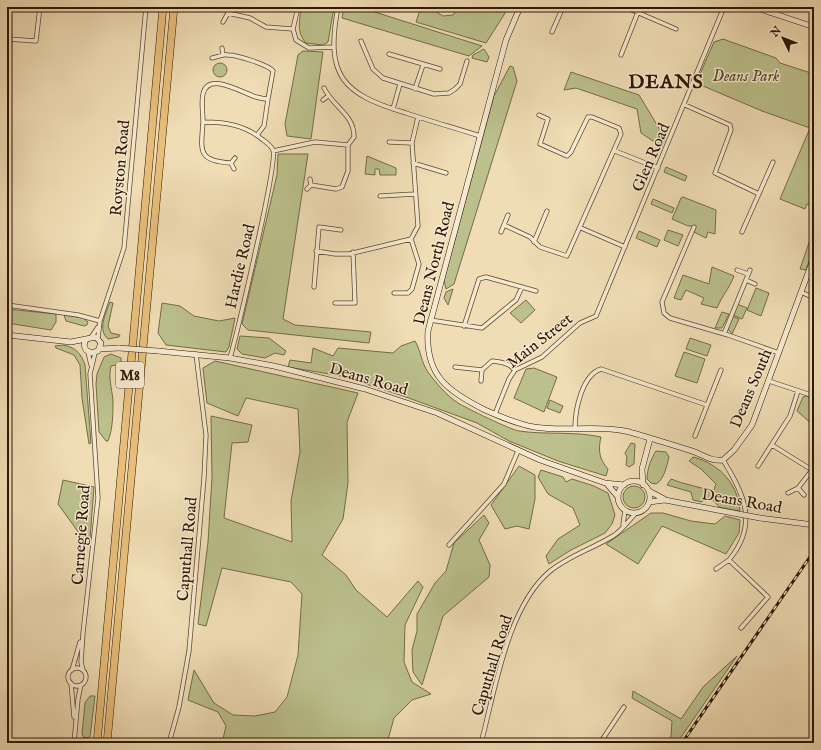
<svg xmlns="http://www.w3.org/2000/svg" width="821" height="750" viewBox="0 0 821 750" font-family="'IM FELL English',serif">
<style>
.green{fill:#bbc08c;stroke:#746b48}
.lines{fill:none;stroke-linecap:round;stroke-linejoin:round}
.street-casing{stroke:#5e4830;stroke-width:5}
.secondary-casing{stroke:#2e1604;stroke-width:6}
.highway-casing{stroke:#2e1604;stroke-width:8}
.street{stroke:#f5e9cf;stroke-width:3.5}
.secondary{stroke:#f5e9cf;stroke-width:5}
.highway{stroke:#e8be7a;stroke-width:7}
.rail-casing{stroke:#2e1604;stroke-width:3}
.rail{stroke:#f5e9cf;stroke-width:1.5;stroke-dasharray:4.5;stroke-linecap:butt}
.secondary-bridge-casing{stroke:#2e1604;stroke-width:6;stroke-linecap:butt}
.secondary-bridge{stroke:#f5e9cf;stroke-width:5}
.labels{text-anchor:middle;stroke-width:3;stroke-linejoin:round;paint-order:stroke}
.shield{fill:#f5e9cf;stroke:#6a5541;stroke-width:1}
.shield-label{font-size:15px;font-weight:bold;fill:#2e1604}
.park-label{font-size:16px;font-style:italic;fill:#58492d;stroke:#f5e9cf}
.street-label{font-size:16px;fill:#2e1604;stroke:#f5e9cf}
.district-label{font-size:20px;font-weight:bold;letter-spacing:1px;fill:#2e1604;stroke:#f5e9cf}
</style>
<rect width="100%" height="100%" fill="#f0ddb5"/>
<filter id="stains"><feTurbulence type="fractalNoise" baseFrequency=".005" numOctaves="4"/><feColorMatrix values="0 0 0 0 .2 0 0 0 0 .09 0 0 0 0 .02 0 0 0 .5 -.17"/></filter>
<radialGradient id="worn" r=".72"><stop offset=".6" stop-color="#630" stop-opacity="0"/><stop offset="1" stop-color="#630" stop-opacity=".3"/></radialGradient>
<path class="green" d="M301,7H334L328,42L323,45L306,43C296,32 300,21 301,7Z
M344,7H359L482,46L469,56L342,18Z
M421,7H434L435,11L443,16L453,15L459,7H509L486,43L416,22Z
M723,39L776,58L780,63L814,74V207L807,204L805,209L780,199L810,128L762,111L696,83L714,42Z
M484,49L489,57L487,62L472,58L473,55Z
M303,51L323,52L311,139L287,136L285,124L298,55Z
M213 70a7 7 0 1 1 14 0a7 7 0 1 1-14 0Z
M510,66L513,67L517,81L454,284L446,289L444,280L494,96Z
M571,72L639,95L665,138L662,147L641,133L637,109L576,88L564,90Z
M278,154H308L283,319L295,325L371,332L369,343L248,330L242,324L277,175Z
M367,156L396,168V175H380L379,169H375V175L365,174Z
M666,167L687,176L685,181L664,172Z
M683,197L716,210L715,234L708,232L706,238L694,232L696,226H688L672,219L681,198Z
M653,199L674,208L672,213L651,204Z
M814,228V246L806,270L800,269Z
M668,230L683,235L678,246L664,240Z
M639,231L660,240L657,247L636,238Z
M712,267L734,276C729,289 723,294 717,308L701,304L704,298L686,290L681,300L674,298L683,275L709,284Z
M756,288L769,293L761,316L747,310Z
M453,289L448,305L444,298L446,292Z
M526,300L535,310L521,323L510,313Z
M110,302L113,303L108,326L111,333L120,335L119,337L108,339C97,330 106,313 110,302Z
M162,303L180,306L194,316L219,321L235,318L229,347L226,352L166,345L158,333Z
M737,304L747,308L742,319L733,315Z
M7,309L56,314V322L51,330L7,323Z
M722,312L729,314L722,328H715Z
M64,315L83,318L88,322L87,325L84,326L66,321Z
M732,316L739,319L732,334L728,329Z
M240,336L269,338L286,351L284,355L275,353L265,358L242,354L237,349Z
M690,338L711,345L707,356L686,349Z
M415,341C421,351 421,362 428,372C435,382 447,396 458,403C466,408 511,430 519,431C546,435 574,431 601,437C598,450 599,459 608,469L606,476L558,461L509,441L477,423L406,397L341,376L288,367L290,360L311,363L313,348L333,356L338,348L393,353L401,346Z
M63,345C75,347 81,353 85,365L91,443L89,444L82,398L80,365L74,355L56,348L55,346Z
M684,352L705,359L697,383L675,376Z
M111,354L121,358V364L111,366C108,378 112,389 113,400C113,413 113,429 108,441H106L99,432L96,384L97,374L104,357Z
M215,361L358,393L347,422L348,483L343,519L322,555L346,575L356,590L387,617L418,581L423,587L405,625L404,662L412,682L431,694L412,700L394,718L387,743H222L226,726L218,712L188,700L194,670L214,703L233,715L255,716L275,712L287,697L298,655L302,594L291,582L222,568L206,626L198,624L208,542L212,477L211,416L252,425L248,442L232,443L224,518L292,542L291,501L300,452L298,409L246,398L238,416L207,403L203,368Z
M534,368L557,377L544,412L514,398L526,369Z
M806,396L814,398V426L797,411L803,397Z
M550,400L563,406L560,413L547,408Z
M631,443L635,444L634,464L629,467L626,465L627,457L625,453Z
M656,451L666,452L669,457C667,465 664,480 656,484L651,483L647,479C647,469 651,459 656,451Z
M693,457C720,464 738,484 740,511L719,507L714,501L705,498L702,502L693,500L691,492L667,485L671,479C685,485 699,486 713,492L716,484L701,469L689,461Z
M519,466L535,475V499L529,529L517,526L505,529L491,505Z
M541,470L563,477L566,482L572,479L594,486L608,493L615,515L612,524L605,533L571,550L549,564L546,556L558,539L580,525L573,508L548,494L538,477Z
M63,480L94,487L90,539L84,540L58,504Z
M623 497a11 11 0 1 1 22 0a11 11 0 1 1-22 0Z
M651,513H663L691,521L715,524L725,516L740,520L739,533L726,554L662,526L638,564L606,544Z
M484,515L489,523L479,540L490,565L489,577L443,616L422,685L413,672L412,650L417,631V614L435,583L446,571L454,543Z
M737,656L677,743H669L671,736L672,721L632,698L633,691L681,719L703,687Z
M90,696H95L90,737L84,738L82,734L85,703Z"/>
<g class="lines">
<defs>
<path id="street" d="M225,7L228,13
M298,7L293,29L296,40L309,48L333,47
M338,7C325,76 342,94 406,113C430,121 455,128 480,136
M625,7L676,29
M770,13L773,7
M223,22L228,13L250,18L266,27L293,29
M552,32L563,7
M8,39L36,41L40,7
M361,41L373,69L383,78L434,94L449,93L455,89L460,84L467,61
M222,48L223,55
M389,54L440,69
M621,55L640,7
M415,89L423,65
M323,100L328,96
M685,105L730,125L731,130L715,173L759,194
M393,109L400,84
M203,122C203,113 201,102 203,94C208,70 244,94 256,97C260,98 264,99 268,99L273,71C269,65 237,55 228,55C223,54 218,57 212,58
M257,135L264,126L268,99
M389,142L412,143
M273,151L315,142L348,145L354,137C354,114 334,108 324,88
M615,151L658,168
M231,163L234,169
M413,163L446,173
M310,179L311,185
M307,189L311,185L336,189L342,187L348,171V145
M380,196L415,194
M504,225L530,237L540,247L567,256L621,134L619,128L592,117H588L571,152L567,156L540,144L548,119L539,115
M694,227L662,302L664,313L670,318L728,335L779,353
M581,228L625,247
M501,232L508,215
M742,232L773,162
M534,242L547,211
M316,251L335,254H349L411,239L418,226L412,143L418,117
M737,270L748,274
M746,280L755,284
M314,287L319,227L341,230
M801,292L814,298
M394,293H408L412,289L419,264L411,239
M335,303H355L353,252
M7,305L78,315L100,321
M430,320L482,328L516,300L522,287
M464,326L479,279L486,277L536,291
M724,334L750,270
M92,336L98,327
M98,338L100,321L124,248L146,7
M88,352L91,365
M230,358C237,333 278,163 273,150C271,146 266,142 263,140C245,125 226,122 203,122C201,151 197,161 231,163L235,158
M455,367L482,370L492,361C501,362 509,363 515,370
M481,381L482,370
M769,381L814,396
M495,414L509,379L515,370L542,357L580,323L596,316L724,7
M575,428C575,410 582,375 601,369L707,405
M695,436L721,370
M772,445L812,470L814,467
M723,460C744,494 759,524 729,560
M758,466L790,416L798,391
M798,488L804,495
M788,493L798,488L812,470
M623,525L625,510
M449,545L504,484L518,451
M716,569L729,560L768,597L741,628
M68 677a9 9 0 1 1 18 0a9 9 0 1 1-18 0Z
M72,670L80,642
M83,670L81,662L83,633L98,498L90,374L95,353
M71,683L74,717
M74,743L78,699L81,685
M169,743L179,707L189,651L204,478L206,435L196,354
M481,743C495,691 507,608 549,572C568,556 592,549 613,536C622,531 629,520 636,513
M600,743L624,707"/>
<path id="secondary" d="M520,7L506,40L428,331C425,376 449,392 485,410C501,417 517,424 534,427C564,432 595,425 625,431C646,436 668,444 689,450C700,453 711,462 723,460L734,450L752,425L814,257
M754,7L814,27
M7,335L71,342L96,337L101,343L98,351L91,353L86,350L84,345L86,339
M100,349L119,348
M158,351L230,358L274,366L365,389L437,413L540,460L605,483L624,485
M618 497a16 16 0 1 1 32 0a16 16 0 1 1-32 0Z
M607,484L618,497
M643,485L642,469L650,439
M649,491L664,499
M649,502L665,500L733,513
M760,518L814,525"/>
<path id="highway" d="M97,743L163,7
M107,743L174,7"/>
</defs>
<use href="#street" class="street-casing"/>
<use href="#secondary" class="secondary-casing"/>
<use href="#highway" class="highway-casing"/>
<use href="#street" class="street"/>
<use href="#secondary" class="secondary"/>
<use href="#highway" class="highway"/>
<defs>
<path id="rail" d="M682,743L814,551"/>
</defs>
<use href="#rail" class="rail-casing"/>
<use href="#rail" class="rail"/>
<defs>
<path id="secondary-bridge" d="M119,348L158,351
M733,513L760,518"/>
</defs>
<use href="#secondary-bridge" class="secondary-bridge-casing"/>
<use href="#secondary-bridge" class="secondary-bridge"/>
</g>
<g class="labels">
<rect class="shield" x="116" y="362" width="28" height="26" rx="3"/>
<g class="shield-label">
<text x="130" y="380">M8</text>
</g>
<g class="park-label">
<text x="746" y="81">Deans Park</text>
</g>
<g class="street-label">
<text transform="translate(650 157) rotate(-67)" y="6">Glen Road</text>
<text transform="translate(119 168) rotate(-85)" y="6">Royston Road</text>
<text transform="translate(433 263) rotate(-76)" y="6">Deans North Road</text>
<text transform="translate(239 266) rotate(-77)" y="6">Hardie Road</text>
<text transform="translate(539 340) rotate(-38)" y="6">Main Street</text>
<text transform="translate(369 378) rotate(16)" y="6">Deans Road</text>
<text transform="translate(750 388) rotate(-67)" y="6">Deans South</text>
<text transform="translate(742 500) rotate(10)" y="6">Deans Road</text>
<text transform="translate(80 535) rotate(-86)" y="6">Carnegie Road</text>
<text transform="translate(186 549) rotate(-85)" y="6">Caputhall Road</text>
<text transform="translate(491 665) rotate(-73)" y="6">Caputhall Road</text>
</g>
<g class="district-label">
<text x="666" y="88">DEANS</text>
</g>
</g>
<rect width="821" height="750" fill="none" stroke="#f0ddb5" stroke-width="24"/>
<rect x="8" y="8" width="805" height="734" fill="none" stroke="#2e1604" stroke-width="2"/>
<rect x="12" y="12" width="797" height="726" fill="none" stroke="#2e1604"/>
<g transform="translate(783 38) rotate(313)" stroke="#f5e9cf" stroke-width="3" paint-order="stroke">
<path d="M0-3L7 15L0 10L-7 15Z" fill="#2e1604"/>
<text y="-6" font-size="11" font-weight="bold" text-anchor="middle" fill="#2e1604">N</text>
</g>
<rect width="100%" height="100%" filter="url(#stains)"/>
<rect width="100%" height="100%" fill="url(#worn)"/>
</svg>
